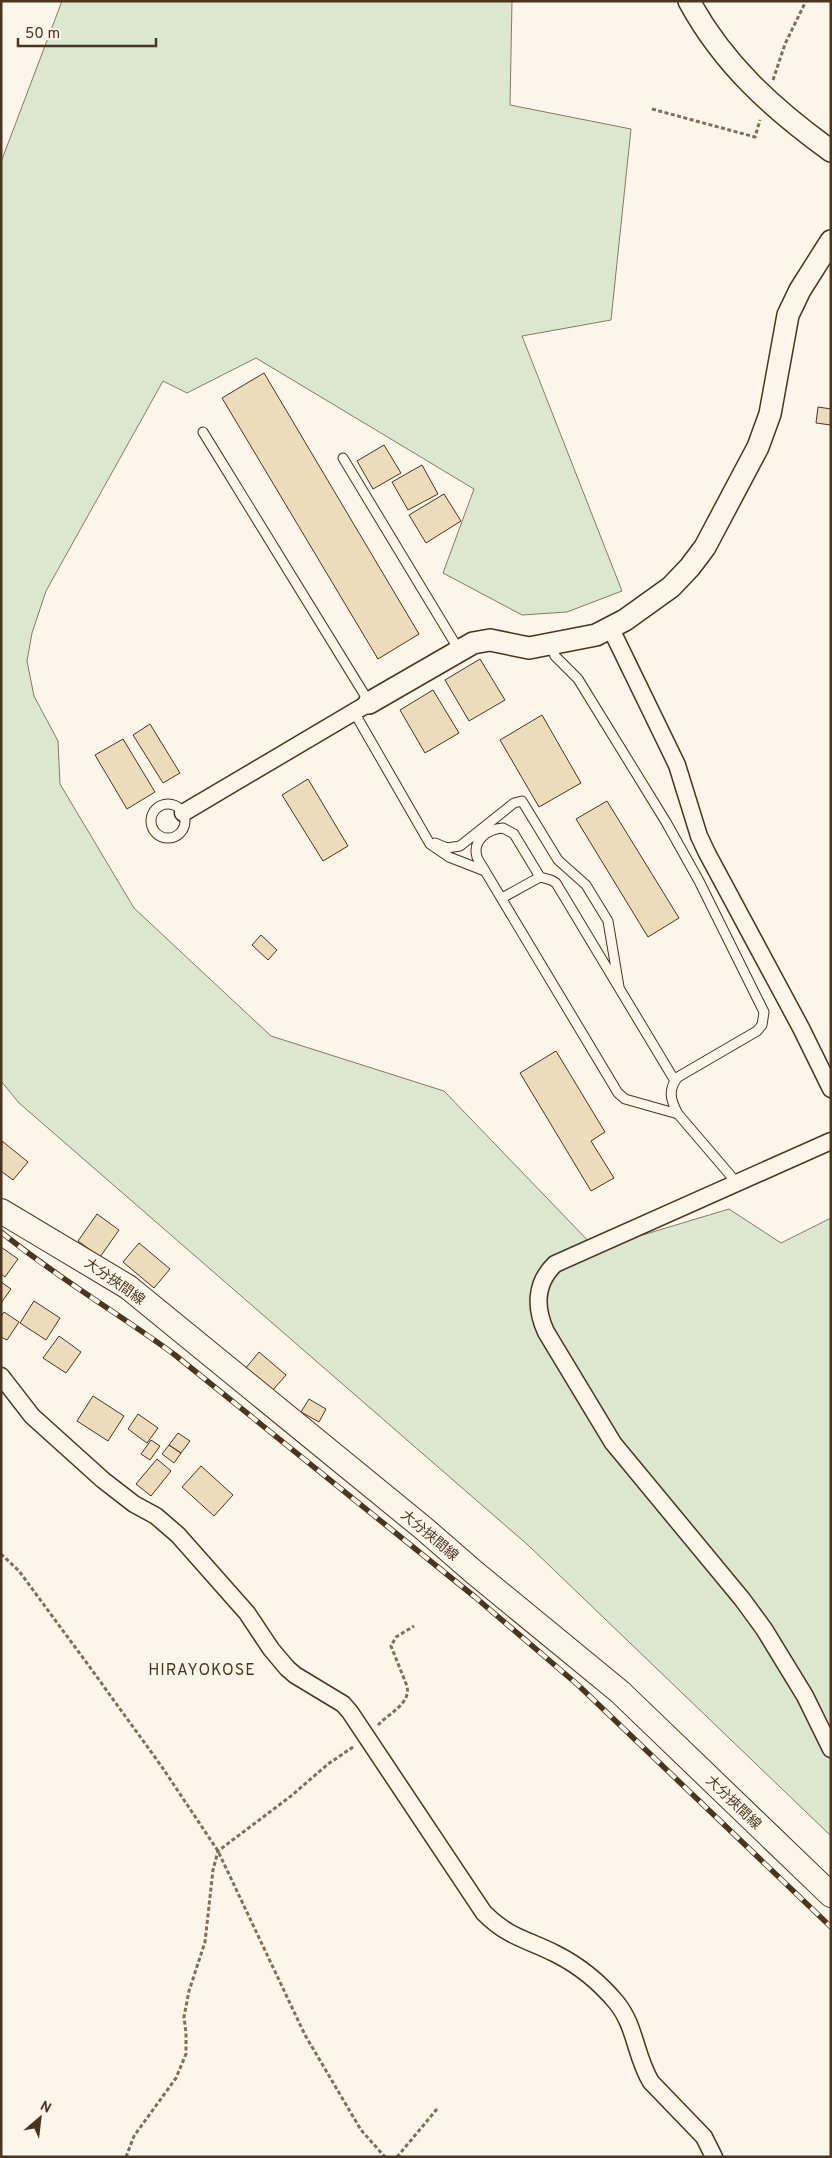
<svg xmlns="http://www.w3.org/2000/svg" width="832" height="2158" viewBox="0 0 832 2158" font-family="Overpass,'Noto Sans JP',sans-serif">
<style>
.green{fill:#dce7d0;stroke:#887966}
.building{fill:#ecdcbc;stroke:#4a3520}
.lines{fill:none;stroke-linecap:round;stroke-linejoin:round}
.service-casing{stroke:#4a3520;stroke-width:11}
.minor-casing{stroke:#4a3520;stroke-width:19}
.tertiary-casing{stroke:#4a3520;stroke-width:24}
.secondary-casing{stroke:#4a3520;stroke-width:26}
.path{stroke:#7f6f5c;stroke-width:3;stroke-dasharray:4 2.5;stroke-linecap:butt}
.service{stroke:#fbf6e9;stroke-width:9}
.minor{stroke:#fbf6e9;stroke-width:16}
.tertiary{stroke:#fbf6e9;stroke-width:21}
.secondary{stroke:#fbf6e9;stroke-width:24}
.rail-casing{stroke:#4a3520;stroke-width:5.5}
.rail{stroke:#fbf6e9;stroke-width:4;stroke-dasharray:11;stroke-linecap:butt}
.labels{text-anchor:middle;stroke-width:4;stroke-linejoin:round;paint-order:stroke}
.street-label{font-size:14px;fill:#4a3520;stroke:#fbf6e9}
.quarter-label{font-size:16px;letter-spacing:1px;fill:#4a3520;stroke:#fbf6e9}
</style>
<rect width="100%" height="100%" fill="#fbf6e9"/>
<path class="green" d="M62,1H512L510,105L631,129L611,320L522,336L622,591L567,612L522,615L443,573L474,489L256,358L187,393L163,381L46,591L32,633L27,661L34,696L58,741L60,784L134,908L271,1036L444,1091L596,1249L729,1209L781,1243L831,1218V1836L529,1546L19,1103L1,1081V162Z"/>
<path class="building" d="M264,373L419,634L378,659L222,398Z
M818,407L831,409V425L816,423Z
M384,445L401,473L373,489L357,461Z
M422,465L438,494L408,510L392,482Z
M444,494L461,521L426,543L409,515Z
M480,659L505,700L469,721L445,680Z
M433,690L459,733L425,753L400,710Z
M542,715L581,783L539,807L500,740Z
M150,724L180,773L163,783L133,735Z
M123,739L155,792L127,809L95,755Z
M308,779L348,846L323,861L282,795Z
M607,801L679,918L648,937L576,819Z
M261,935L277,950L268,960L252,945Z
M556,1051L605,1132L591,1141L614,1178L591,1191L520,1073Z
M2,1141L28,1162L13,1180L1,1171Z
M97,1214L119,1230L100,1257L78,1241Z
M139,1243L170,1269L154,1288L123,1262Z
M1,1247L18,1259L5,1277L1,1274Z
M1,1282L11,1289L1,1303Z
M34,1301L60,1318L46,1340L20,1323Z
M4,1312L19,1322L7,1340L1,1337V1317Z
M59,1336L81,1352L66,1373L43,1358Z
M259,1352L286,1375L272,1391L245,1369Z
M93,1396L124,1416L108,1441L77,1421Z
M309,1399L326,1409L319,1422L301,1412Z
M138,1414L158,1428L147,1443L128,1429Z
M178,1433L190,1441L181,1453L169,1445Z
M151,1440L160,1446L150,1460L141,1454Z
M169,1445L181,1453L174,1463L162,1454Z
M157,1459L171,1471L151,1496L136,1484Z
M201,1466L233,1495L214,1516L182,1487Z"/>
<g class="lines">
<defs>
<path id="service" d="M203,432L369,702
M343,458L459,650
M551,645L555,656L578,679L666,822L699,881L764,1012L762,1025L757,1031L678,1077C667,1090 671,1101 678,1114
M354,712L430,844L449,857L485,871L618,1093L625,1099L678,1114L737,1183
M151 821a17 17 0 1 1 34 0a17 17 0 1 1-34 0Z
M435,843L447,848L460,846L514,803L522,801L558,860L586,885L608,921L619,987
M485,871C483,867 479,862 477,857C472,840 488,829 503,828L514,834L540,877
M502,898L540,877L551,880L556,883L675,1081"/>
<path id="minor" d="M611,629L677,765L699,836L707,853L801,1028L831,1089
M183,813L369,703
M831,1141L555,1264C535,1283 535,1308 546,1332L613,1443L742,1599L764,1629L805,1696L831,1749
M1,1376L32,1416L103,1480L134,1504L156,1516L178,1535L247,1613L271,1649L287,1668L295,1675L343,1704L350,1712L484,1913C509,1938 527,1939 556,1954C578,1965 600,1983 616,2002C636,2026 635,2056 651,2082L704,2137L714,2157"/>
<path id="tertiary" d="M689,1C723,64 773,109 831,151
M369,703L473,643L490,640L529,648L596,635L625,620L671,587L690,567L705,547L758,447L770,414L788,315L800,290L831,241"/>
<path id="secondary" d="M1,1211L128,1287L422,1527L475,1573L620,1692L831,1895"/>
</defs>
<use href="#service" class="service-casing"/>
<use href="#minor" class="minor-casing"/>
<use href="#tertiary" class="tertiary-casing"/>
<use href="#secondary" class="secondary-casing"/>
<path class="path" d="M773,80L785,44L806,1
M652,109L755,137L760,120
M1,1554L19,1571L89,1666L162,1767L218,1851L305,2035L361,2130L385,2157
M378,1725C389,1713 411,1704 407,1686L391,1646L396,1637L414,1626
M126,2157L134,2136L176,2078L186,2054V2033L184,2017L189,1991L205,1942L213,1870L218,1851L291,1796L328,1764L353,1747
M397,2157L437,2109"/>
<use href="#service" class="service"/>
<use href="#minor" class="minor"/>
<use href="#tertiary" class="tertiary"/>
<use href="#secondary" class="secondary"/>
<defs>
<path id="rail" d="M1,1232C56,1277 118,1313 175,1355L475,1597L578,1685L831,1927"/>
</defs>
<use href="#rail" class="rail-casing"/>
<use href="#rail" class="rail"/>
</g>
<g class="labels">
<g class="street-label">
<text transform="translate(115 1281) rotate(35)" y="5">大分挾間線</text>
<text transform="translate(430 1535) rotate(40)" y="5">大分挾間線</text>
<text transform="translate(734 1802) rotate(44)" y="5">大分挾間線</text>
</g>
<g class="quarter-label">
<text x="202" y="1675">HIRAYOKOSE</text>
</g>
</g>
<rect width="832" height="2158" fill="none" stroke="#4a3520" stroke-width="5"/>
<g transform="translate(40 2118) rotate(28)" stroke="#fbf6e9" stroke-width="4" paint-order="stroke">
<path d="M0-4L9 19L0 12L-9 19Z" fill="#4a3520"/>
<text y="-8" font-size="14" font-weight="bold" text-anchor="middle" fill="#4a3520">N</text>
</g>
<path d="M18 38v8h138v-8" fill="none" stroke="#4a3520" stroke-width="2.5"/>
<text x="25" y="38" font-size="15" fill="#4a3520" stroke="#fbf6e9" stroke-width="4" paint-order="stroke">50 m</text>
</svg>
